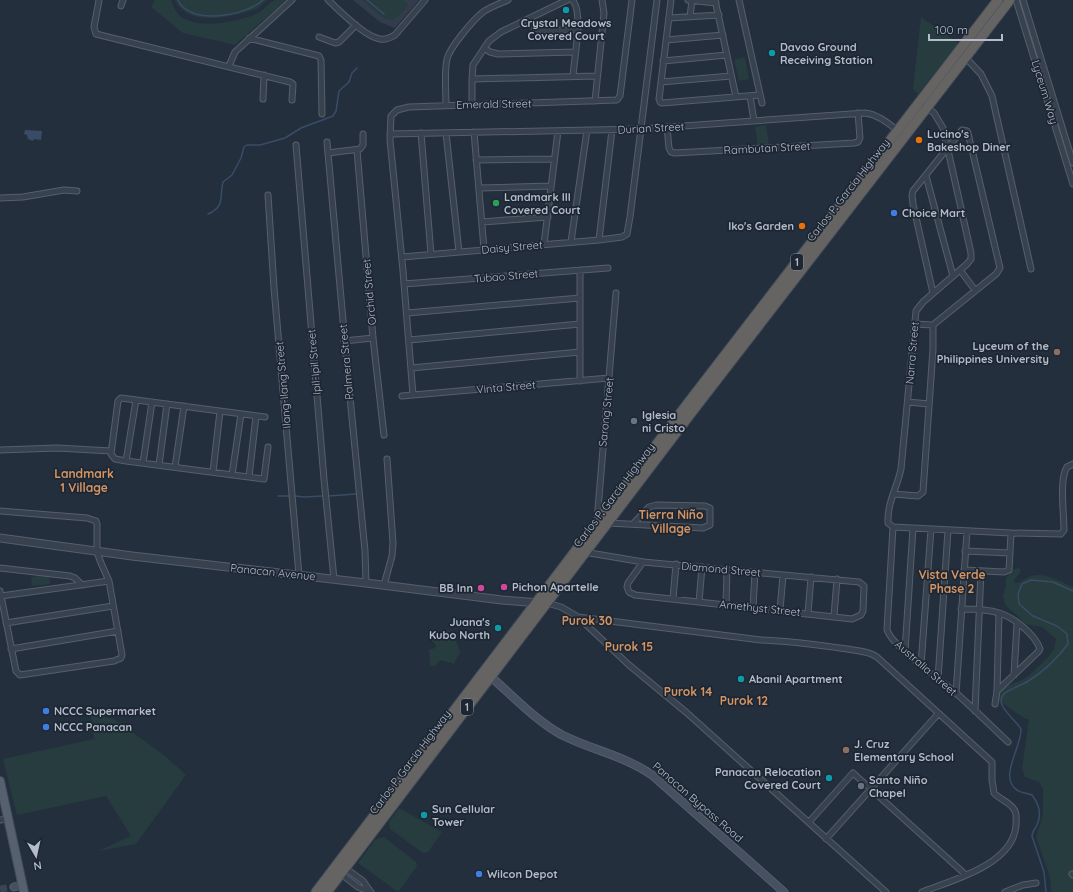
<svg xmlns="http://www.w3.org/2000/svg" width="1073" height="892" viewBox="0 0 1073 892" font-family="Quicksand,sans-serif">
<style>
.airport{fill:#323c4b}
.green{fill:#263c3f}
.water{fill:#394c67}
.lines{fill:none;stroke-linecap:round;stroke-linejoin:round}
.stream{stroke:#394c67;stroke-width:1.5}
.secondary-tunnel{stroke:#3a4453;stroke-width:7;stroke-dasharray:7 3.5;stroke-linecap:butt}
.minor-casing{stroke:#565f6c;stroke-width:7}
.tertiary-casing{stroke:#565f6c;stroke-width:9}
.secondary-casing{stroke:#565f6c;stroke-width:9}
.primary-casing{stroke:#414a57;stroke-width:10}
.trunk-casing{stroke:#434c59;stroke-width:11}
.minor{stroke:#38414e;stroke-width:5}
.tertiary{stroke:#38414e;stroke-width:7}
.secondary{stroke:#465061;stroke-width:7}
.primary{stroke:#56606e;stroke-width:8}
.trunk{stroke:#656462;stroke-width:9}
.culture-dot{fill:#0f9aa8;stroke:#1d2633;stroke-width:1.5}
.food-dot{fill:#e8710a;stroke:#1d2633;stroke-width:1.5}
.leisure-dot{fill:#2e9e5b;stroke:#1d2633;stroke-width:1.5}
.shop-dot{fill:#3f7fe0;stroke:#1d2633;stroke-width:1.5}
.education-dot{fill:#8d6e63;stroke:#1d2633;stroke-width:1.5}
.worship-dot{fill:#6b7280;stroke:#1d2633;stroke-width:1.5}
.hotel-dot{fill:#d1479c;stroke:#1d2633;stroke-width:1.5}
.labels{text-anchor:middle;stroke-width:3.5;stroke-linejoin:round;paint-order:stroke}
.shield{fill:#1d2633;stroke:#878f9c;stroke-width:1}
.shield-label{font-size:10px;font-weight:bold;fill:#b4bcc9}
.poi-label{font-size:11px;font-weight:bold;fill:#b4bcc9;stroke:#1d2633;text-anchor:start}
.street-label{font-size:11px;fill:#b4bcc9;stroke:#1d2633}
.neighbourhood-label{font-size:12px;font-weight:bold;fill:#d59563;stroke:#1d2633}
</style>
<rect width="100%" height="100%" fill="#242f3e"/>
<path class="airport" d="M353,0H419L395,28L380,22Z"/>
<path class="green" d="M155,0H171C173,6 175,11 180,16C197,30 239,22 258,13C264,10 269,2 275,0C278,0 284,0 287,0L235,45L183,33L151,7Z
M175,0H267C264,3 261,6 258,8C252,11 246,12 240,14C218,19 187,24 175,0Z
M362,0H402L408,5C404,10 400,16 394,19C385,23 369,6 362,0Z
M921,17L958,43L918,94L913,89Z
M745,57L749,79L739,81L734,60Z
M766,125L769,145L758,147L755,127Z
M1018,568L1021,570L1019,574L1014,580V583C1020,584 1025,578 1031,576C1045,572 1061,582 1073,587V892H1051V884L1048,871L1036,837L1043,815V789L1039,782L1025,777L1022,768L1029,719H1026L999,701C996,685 1013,685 1022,680C1030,676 1050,656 1054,649C1055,646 1055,643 1056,639L1042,627L1025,624L1019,617L1008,608L1005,604L1003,596L1006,586V578L1013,570Z
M49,575L50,584L32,586L31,577Z
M448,630L453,633L460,652L454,664L441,660L435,666H430L429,650L435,648L436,645L432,641V635L441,634Z
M91,715L114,719L164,755L186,775L136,844L98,851L131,836L106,796L17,815L3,759L94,739Z
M399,808L442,832L428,852L423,853L390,829L389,822Z
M384,837L416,862L417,866L398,892L358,863L375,840Z"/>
<path class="water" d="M25,130L42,131L41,140L34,139L33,141L28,139L27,135L24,134Z"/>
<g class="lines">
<path class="stream" d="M178,0C189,26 246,16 263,0
M367,0L384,14
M208,214C226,206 219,196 223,182L232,175L241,158L244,147L247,145H260L285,138L301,128L333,116L336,111L339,91L349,82L352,73L357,68
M278,496H290
M295,496L304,497L323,496
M328,496L356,494
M1046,892L1044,872L1032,836C1032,832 1035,829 1037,825C1042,814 1039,804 1032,795C1027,793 1021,793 1017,790C998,778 1022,746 1021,729C1016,721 1002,710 1001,702C1001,699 1003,695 1005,693C1009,690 1021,685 1027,682C1043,672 1057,659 1068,644L1067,634L1057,626L1033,616L1019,604L1018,594L1022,584L1031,580L1053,582L1073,591"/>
<path class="secondary-tunnel" d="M0,889L14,887"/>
<defs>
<path id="minor" d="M99,0L94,27L96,34L290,82L293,84L292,100
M328,0C340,11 365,37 380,39C386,40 390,38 395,35L425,0
M572,0C584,9 574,60 573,76
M671,0L659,99L660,102L662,103L759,95
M688,0L716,3
M715,0L736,97
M739,0L762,103
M1016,0L1073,184
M1023,0L1073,163
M121,6L123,0
M690,17L692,0
M530,18L534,27L539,30H578
M669,18L719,15
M319,37L335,43L339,42L356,25
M249,38L319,56L321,60L322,114
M666,40L723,35
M484,48L490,52L498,54L575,52
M965,57L981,74L992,96L1031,269
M663,61L727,55
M229,66L235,52L292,0
M472,79L597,76
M661,82L731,76
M750,96L754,121
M263,99L264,75
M595,101L604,13L602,0
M920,102L934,113L943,128L971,253V259L967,264L923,302L916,311L901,469C897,488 887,503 888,523L893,527L1011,533L1061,534L1064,530C1064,514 1059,479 1067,467L1073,464
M472,104V79L473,65L489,41L501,32L567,0
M446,105C446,91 444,72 447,59C450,47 473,20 483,12C490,7 499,4 508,0
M667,127L669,148L671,152L675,153L854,143L858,142L860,138L858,113
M474,132L484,249
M421,133L431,254
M446,133L459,252
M390,134L641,129L865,113C881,115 892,127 905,136
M327,142L349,387L365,551L366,583
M296,145L324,479L334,579
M357,150L373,338L384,435
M328,153L360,149L363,145V134
M476,160L554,159
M926,176L953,276
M479,188L551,186
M268,195L274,288L299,575
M0,198L23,197L64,190L77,191
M482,222L548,217
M599,240L612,130
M571,242L587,130
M544,244L558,131
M402,257L599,240L622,237L627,234L630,217L657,0
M580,270V381
M960,270L975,290
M404,284L608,268
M933,293L913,204L912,195L913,191L962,130L967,131L968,133L1000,268L996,274L933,325
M407,313L580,298
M914,324L933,325
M409,340L580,324
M344,341L373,338
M411,368L580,352
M413,395L403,271L390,140L391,116L397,110L409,107L617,100L620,96L632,0
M402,396L609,378
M908,402L929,404
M265,417L121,398L118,401L111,454L115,459L126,461L264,479L268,447
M0,450L57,448L111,451
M126,461L136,400
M143,463L152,402
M159,465L167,404
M175,467L184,406
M213,472L220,411
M232,475L241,414
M249,477L256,416
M893,494L918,496L923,492L933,349V325
M0,511L87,518L96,521L97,524V552L101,563L109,581L122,655L121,658L114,661L20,675L16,671L0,591
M597,521L616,293
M608,523L703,528L710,525V508L705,506L656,505L649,507L633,524
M893,527L887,629C889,644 942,681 956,693C974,709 991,726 1008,742
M965,551L1010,553
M584,552L643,562L859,582L864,586L863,611L861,615L852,619L635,595L629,592L627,587L628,583L643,562
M0,568L70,576L75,578L82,585
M964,570L1004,572L1009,570L1011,533
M384,585L392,556L393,543L387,459
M1,596L109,581
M673,599L676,564
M699,602L702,567
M547,603L561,607L578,617L629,665L687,713L886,892
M726,605L727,569
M753,608L755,572
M961,609C973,609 987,609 999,613C1013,617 1035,634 1040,649L1038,652L997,691
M780,610L783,575
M808,613L811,577
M834,616L837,579
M578,617L761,640C790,641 819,645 847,649C857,651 869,651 877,657L992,762V780L994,793C1000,800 1011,802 1015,811C1017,815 1016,821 1016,826C1012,865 953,880 922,892
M6,623L113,606
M11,649L118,631
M905,651L913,528
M921,665L931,529
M1014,675L1017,623
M938,679L948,530
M956,694L967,531
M995,704L997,691L999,613
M975,711L981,571
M0,820L7,819
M809,822L853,773L966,875
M826,839L938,714
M344,867L363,881L370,891
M340,873L358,887L371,892
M1072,874L1073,875
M1005,892L1023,885L1036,883"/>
<path id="tertiary" d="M0,538L132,556L366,583L502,600L540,603"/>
<path id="secondary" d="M491,677C513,696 536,721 562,735C592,750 625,756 652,775L784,892
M14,887L22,885"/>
<path id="primary" d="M0,781L24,892"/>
<path id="trunk" d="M316,892L688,403L998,0
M327,892L695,408L1010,0"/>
</defs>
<use href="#minor" class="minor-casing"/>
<use href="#tertiary" class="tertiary-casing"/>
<use href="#secondary" class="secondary-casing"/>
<use href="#primary" class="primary-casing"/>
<use href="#trunk" class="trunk-casing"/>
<use href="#minor" class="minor"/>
<use href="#tertiary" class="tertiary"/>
<use href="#secondary" class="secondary"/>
<use href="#primary" class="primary"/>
<use href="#trunk" class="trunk"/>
</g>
<g class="culture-dot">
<circle cx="566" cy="10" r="4"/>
<circle cx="772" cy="53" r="4"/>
<circle cx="498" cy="628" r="4"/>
<circle cx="741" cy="679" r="4"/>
<circle cx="829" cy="778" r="4"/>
<circle cx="424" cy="815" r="4"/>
</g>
<g class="food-dot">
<circle cx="919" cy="140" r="4"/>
<circle cx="802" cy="226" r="4"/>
</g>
<circle class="leisure-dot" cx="496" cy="203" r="4"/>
<g class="shop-dot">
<circle cx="894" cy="213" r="4"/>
<circle cx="46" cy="711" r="4"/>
<circle cx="46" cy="727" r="4"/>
<circle cx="479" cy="874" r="4"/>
</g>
<g class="education-dot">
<circle cx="1057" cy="352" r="4"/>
<circle cx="846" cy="750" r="4"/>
</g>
<g class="worship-dot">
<circle cx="634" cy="421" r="4"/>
<circle cx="861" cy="786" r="4"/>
</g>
<g class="hotel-dot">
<circle cx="504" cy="587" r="4"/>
<circle cx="481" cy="588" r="4"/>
</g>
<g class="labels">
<g class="shield">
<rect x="791" y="254" width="12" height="16" rx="3"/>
<rect x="461" y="699" width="12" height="16" rx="3"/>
</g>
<g class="shield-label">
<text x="797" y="266">1</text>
<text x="467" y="711">1</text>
</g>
<g class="poi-label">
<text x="566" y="27" text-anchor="middle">Crystal Meadows<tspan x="566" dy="13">Covered Court</tspan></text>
<text x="780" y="51">Davao Ground<tspan x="780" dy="13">Receiving Station</tspan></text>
<text x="927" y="138">Lucino's<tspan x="927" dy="13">Bakeshop Diner</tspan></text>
<text x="504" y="201">Landmark III<tspan x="504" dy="13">Covered Court</tspan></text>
<text x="902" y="217">Choice Mart</text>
<text x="794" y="230" text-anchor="end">Iko's Garden</text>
<text x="1049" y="350" text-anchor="end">Lyceum of the<tspan x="1049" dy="13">Philippines University</tspan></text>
<text x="642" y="419">Iglesia<tspan x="642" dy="13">ni Cristo</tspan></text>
<text x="512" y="591">Pichon Apartelle</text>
<text x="473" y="592" text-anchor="end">BB Inn</text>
<text x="490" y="626" text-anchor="end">Juana's<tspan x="490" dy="13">Kubo North</tspan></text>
<text x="749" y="683">Abanil Apartment</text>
<text x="54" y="715">NCCC Supermarket</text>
<text x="54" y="731">NCCC Panacan</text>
<text x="854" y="748">J. Cruz<tspan x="854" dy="13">Elementary School</tspan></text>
<text x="821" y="776" text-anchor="end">Panacan Relocation<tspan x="821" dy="13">Covered Court</tspan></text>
<text x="869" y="784">Santo Niño<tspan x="869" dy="13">Chapel</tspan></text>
<text x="432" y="813">Sun Cellular<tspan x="432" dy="13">Tower</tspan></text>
<text x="487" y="878">Wilcon Depot</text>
</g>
<g class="street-label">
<text transform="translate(1045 92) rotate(73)" y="4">Lyceum Way</text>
<text transform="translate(494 104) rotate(-1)" y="4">Emerald Street</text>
<text transform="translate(651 128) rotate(-3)" y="4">Durian Street</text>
<text transform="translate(767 148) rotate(-3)" y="4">Rambutan Street</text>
<text transform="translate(848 190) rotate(-52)" y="4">Carlos P. Garcia Highway</text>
<text transform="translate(512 247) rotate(-5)" y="4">Daisy Street</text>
<text transform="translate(506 276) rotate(-5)" y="4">Tubao Street</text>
<text transform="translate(369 292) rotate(-95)" y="4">Orchid Street</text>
<text transform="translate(912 353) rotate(-85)" y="4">Narra Street</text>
<text transform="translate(314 362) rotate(-95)" y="4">Ipil-Ipil Street</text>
<text transform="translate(346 362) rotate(-95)" y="4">Palmera Street</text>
<text transform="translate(283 385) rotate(-95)" y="4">Ilang-Ilang Street</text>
<text transform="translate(506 387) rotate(-5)" y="4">Vinta Street</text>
<text transform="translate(606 412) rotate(-84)" y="4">Sarong Street</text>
<text transform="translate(614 495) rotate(-53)" y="4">Carlos P. Garcia Highway</text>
<text transform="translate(721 569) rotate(5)" y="4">Diamond Street</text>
<text transform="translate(273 572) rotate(6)" y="4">Panacan Avenue</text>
<text transform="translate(760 608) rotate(6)" y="4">Amethyst Street</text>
<text transform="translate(926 668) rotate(41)" y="4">Australia Street</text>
<text transform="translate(410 762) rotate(-53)" y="4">Carlos P. Garcia Highway</text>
<text transform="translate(698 802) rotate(41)" y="4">Panacan Bypass Road</text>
</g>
<g class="neighbourhood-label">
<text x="84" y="478">Landmark<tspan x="84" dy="14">1 Village</tspan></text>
<text x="671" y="519">Tierra Niño<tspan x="671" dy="14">Village</tspan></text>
<text x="952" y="579">Vista Verde<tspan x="952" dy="14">Phase 2</tspan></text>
<text x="587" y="625">Purok 30</text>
<text x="629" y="651">Purok 15</text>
<text x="688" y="696">Purok 14</text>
<text x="744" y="705">Purok 12</text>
</g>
</g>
<g transform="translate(36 856) rotate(171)" stroke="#1d2633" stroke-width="3" paint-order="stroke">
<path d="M0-3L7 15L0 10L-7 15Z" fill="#b4bcc9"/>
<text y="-6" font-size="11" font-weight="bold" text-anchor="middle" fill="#b4bcc9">N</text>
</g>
<path d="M929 34v6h73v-6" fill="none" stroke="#b4bcc9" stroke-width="2"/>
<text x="935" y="34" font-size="12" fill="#b4bcc9" stroke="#1d2633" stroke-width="3" paint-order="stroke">100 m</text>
</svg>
